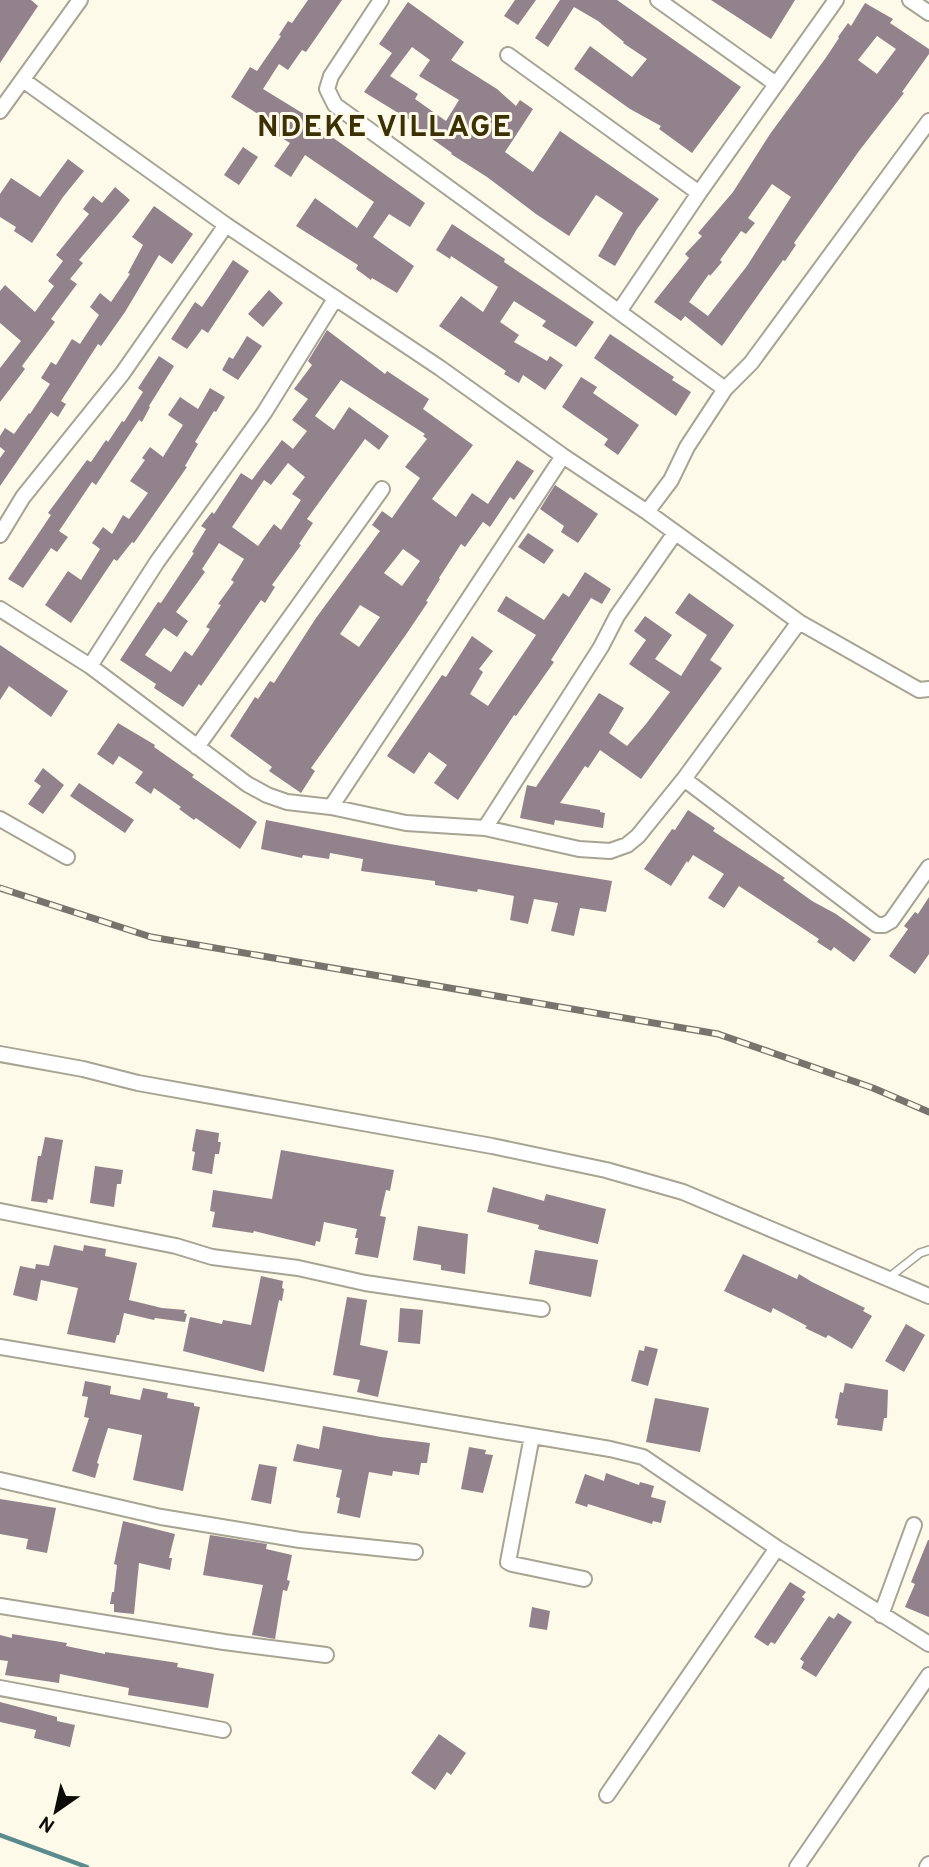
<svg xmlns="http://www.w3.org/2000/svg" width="929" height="1867" viewBox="0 0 929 1867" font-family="Overpass,sans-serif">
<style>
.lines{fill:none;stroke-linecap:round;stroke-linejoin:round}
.stream{stroke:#5b8b8d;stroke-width:4.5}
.building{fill:#91828c;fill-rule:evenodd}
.service-casing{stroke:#a7a494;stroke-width:10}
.minor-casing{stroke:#a7a494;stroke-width:18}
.service{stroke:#fff;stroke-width:7}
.minor{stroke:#fff;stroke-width:14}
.rail-casing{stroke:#77756b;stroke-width:7}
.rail{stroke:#fdfae9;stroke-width:4.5;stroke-dasharray:13;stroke-linecap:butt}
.labels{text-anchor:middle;stroke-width:6;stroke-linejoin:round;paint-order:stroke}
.district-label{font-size:30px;font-weight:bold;letter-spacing:2px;fill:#3c3005;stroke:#fdfae9}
</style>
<rect width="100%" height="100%" fill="#fdfae9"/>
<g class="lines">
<path class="stream" d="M0,1835L87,1867"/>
</g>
<path class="building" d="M0,0H31L38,6L0,63Z
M308,0H342L306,52L302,50L288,70L279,64L263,89L317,122L315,125L425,203L410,227L389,214L373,237L414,266L397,293L372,278L371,280L356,269L358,265L296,226L315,198L357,228L374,202L305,155L291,177L274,166L290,143L259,124L263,117L231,97L250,67L257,71L281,36L279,35L288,21L292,23Z
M515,0H536L518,25L504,16Z
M560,0H617L741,87L692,153L659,129L661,126L630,109L574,69L590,46L632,77L647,59L623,43L624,42L598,21L574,7L548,47L535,38Z
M711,0H795L771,39Z
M408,2L464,42L451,60L497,89L516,106L520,100L533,109L505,152L533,172L560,131L659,199L637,229L615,266L598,256L623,213L598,196L596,195L569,236L536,214L487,177L451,154L452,153L411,124L413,122L364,92L392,53L379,44ZM412,47L430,60L419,76L459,100L446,121L415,99L418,94L390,76Z
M865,3L893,19L890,23L929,49V54L902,92L904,93L859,151L794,243L796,245L785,261L783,260L722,346L685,316L681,321L654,302L689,258L685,254L702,236L698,233L733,192L770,134L825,59L839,38L838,37L848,23L851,26ZM877,36L896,49L877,74L858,60ZM772,184L791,197L747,266L708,316L689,302L709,274L710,276L722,262L720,260L741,231L746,234L755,223L748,218Z
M243,147L258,157L239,185L224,175Z
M68,159L84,171L63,197L32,243L14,231L16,227L0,217V194L11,178L40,197Z
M115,187L130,200L79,260L83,263L70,279L77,284L51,319L55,322L22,366L25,369L0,402V368L21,341L0,323V291L5,285L35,312L54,286L48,281L63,261L56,255L89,214L83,209L93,196L102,203Z
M154,206L193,234L172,264L159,255L125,312L101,346L98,344L61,401L66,404L58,417L51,412L0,486V458L5,451L0,447V436L5,428L14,434L29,413L30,414L50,384L41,378L51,362L56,365L72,339L80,344L99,315L90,307L100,293L111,302L130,274L128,273L143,245L132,237Z
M452,224L505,259L504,262L594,322L576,347L542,326L546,321L514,301L500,322L519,335L514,342L547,361L550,356L563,365L545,390L523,375L519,383L504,374L506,371L439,326L461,296L483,312L498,287L451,256L450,259L436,250Z
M233,260L249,271L208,333L202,329L187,349L171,339L195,302L202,307Z
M269,290L283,303L263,327L248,314Z
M327,330L385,374L387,371L429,399L423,409L473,445L432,499L456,517L472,493L488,504L517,460L534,471L514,500L510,497L490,527L483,522L465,547L461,544L439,578L440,579L426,601L428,602L405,636L311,768L315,771L301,793L269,771L272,767L230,736L255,697L258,699L270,681L274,683L316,618L380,531L372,525L382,511L392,518L420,478L405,467L427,439L423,436L425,434L341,380L315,416L334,430L349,407L389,436L379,450L365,439L307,519L313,523L299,544L301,545L272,585L275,587L265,603L261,600L201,686L199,684L183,707L154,688L156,684L120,660L158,602L161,603L194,553L192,552L206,529L201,526L212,512L214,514L241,473L252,480L282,440L293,449L307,431L292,420L308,399L294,389L312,365L308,361ZM288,463L305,477L292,494L301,500L281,530L274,524L258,546L232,527L264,480L271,485ZM219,543L244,559L231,580L234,582L218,604L221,605L206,627L210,629L192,656L185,651L171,672L145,655L164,628L177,637L188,621L176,612L205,572L202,569ZM403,549L420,561L402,586L384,573ZM360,605L380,617L359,647L340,634Z
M610,334L674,377L672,380L691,392L676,416L594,358Z
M247,336L262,346L238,380L222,370L229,357L233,359Z
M159,356L174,366L149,406L150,407L142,422L139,420L96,485L92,482L59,531L68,537L57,552L51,548L23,588L8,579L51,515L48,513L87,460L91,462L106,440L108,442L122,421L124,422L143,392L138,388Z
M581,377L597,387L593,393L639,425L618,455L604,445L608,439L562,407Z
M210,388L225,397L216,412L214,411L195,442L198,444L185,466L187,467L134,543L132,542L117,561L114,559L71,623L45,605L68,571L81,580L100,549L92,543L103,527L112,534L123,515L129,519L148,493L130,481L145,460L142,458L150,447L163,457L183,425L168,415L180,397L198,409Z
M555,485L598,514L578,543L561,532L564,526L540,509Z
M528,533L554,550L544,564L518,547Z
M585,572L611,589L602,604L591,598L551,660L554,662L516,716L514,715L458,800L434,783L447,765L429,752L414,774L387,756L442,675L446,677L472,636L493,651L479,669L483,672L470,694L488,706L536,635L497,611L506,596L544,620L563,593L569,597Z
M689,593L734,625L710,660L722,668L641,779L600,750L588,768L585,766L560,803L600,810V812L605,813L603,828L555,820L554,825L520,818L527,785L536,787L599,693L624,708L609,733L627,746L646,724L670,692L629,664L646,640L634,631L645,616L672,635L655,659L681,676L707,635L675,613Z
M0,645L68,691L51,717L9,686L0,700Z
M118,723L155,745L154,747L194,775L192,777L257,822L240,849L196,818L194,820L179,809L181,807L154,788L151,794L135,783L143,772L119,756L113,765L97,754Z
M43,768L64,785L43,814L28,804L41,786L34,781Z
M79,783L134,820L125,833L70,796Z
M688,810L715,828L713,831L785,878L783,880L812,901L836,914L871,939L854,962L834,947L831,951L817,942L819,939L739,886L724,908L708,898L724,874L693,855L688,863L687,861L671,886L644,869L672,829L675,830Z
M266,820L390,844L612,881L609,897L606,912L580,908L574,936L551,931L558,903L534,899L528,924L510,920L514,896L478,889L477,892L435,885V881L361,871L363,859L330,853L329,859L303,855L302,858L261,849Z
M929,897V954L915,974L889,956L908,929L904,926L915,912L918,914Z
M196,1129L219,1133L218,1142H221L219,1154H215L212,1174L192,1170L195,1152L192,1151Z
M45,1137L63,1140L53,1200L48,1199L47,1203L31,1201L38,1156H41Z
M281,1150L394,1170L390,1191L386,1190L380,1216L386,1217L378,1258L355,1254L358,1238H355L357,1229L324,1222L320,1242L316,1241L315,1246L254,1231L253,1233L212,1227L215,1212L210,1211L213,1190L272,1199Z
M95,1166L123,1170L121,1184H117L114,1207L90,1203Z
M493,1187L544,1201L546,1194L606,1209L598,1244L538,1229L539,1225L487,1212Z
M418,1226L468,1234L465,1274L441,1270V1265L413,1260Z
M54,1245L83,1251L84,1245L106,1249L105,1256L137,1263L129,1300L162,1308L185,1310L184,1313L187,1314L185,1322L155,1318L154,1320L124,1313L119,1335H117L115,1343L67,1334L78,1288L41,1280L37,1301L13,1295L20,1266L35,1269L36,1264L49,1266Z
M535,1250L598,1260L591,1297L529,1284Z
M743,1254L797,1279L799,1274L812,1282L865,1308L863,1311L872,1316L852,1349L828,1335L826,1338L805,1328L807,1326L773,1308L771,1313L724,1291Z
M261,1276L283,1281L282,1288L284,1289L282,1301L279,1300L264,1372L183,1351L190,1317L222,1324L223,1320L251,1325Z
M347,1297L367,1300L360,1345L388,1351L378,1397L357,1392L360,1380L333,1375Z
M400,1308L423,1310L420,1344L398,1342Z
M906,1324L925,1335L904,1372L885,1361Z
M645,1346L658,1349L648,1386L631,1381L639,1350L644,1351Z
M85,1381L111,1386L110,1394L140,1400L143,1388L168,1393L167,1398L194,1403V1406L200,1407L183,1491L133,1480L142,1435L108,1428L97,1463L99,1464L95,1478L72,1471L89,1418L84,1417L88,1397L82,1396Z
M845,1383L888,1390L887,1418H884L882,1431L837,1425L838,1419L835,1418L840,1392L843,1393Z
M655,1398L709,1408L700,1452L646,1442Z
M323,1426L381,1437L430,1443L427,1463H421L419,1475L393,1471L392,1476L369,1472L360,1518L337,1513L340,1498L336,1497L342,1470L293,1461L297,1444L319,1449Z
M469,1447L486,1450L485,1454L493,1455L483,1493L461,1489Z
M259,1464L277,1467L271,1504L251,1500Z
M606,1473L639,1485L640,1482L654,1486L651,1497L666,1501L661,1523L653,1521L652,1524L588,1504L587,1507L575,1503L585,1474L604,1481Z
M0,1499L56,1508L47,1553L26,1549L28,1539L0,1534Z
M123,1521L175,1534L169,1558H172L170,1570L139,1563L134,1614L114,1612V1604H110L112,1592H114L117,1565L114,1564Z
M210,1535L267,1544L266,1549L292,1555L287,1580L290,1581L287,1591L283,1590L275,1639L252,1635L263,1585L203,1575Z
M928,1540H929V1617L905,1607L915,1584L911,1582Z
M790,1582L806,1592L802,1597L805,1599L775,1644L771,1642L768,1646L754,1637Z
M532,1607L550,1611L547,1630L529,1627Z
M838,1613L852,1622L816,1677L801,1668L804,1662L800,1659L829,1616L834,1619Z
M12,1634L67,1643L66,1646L105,1654V1652L178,1663L177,1667L214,1674L208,1708L128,1695L129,1688L60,1674L59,1683L5,1675L8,1661L0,1660V1635L12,1638Z
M0,1702L57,1717V1721L75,1725L70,1747L34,1738L36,1730L0,1722Z
M439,1734L466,1753L451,1775L447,1772L435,1790L411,1773Z"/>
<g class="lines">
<defs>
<path id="service" d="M887,1279L920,1253L929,1250"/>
<path id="minor" d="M381,0L331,76L327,89L335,105L725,389
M658,0L776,84
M910,0L929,13
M508,55L699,193
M23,80L226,225L440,368L563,456L647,512L799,622L919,690L929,689
M0,111L80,0
M620,310L699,193L836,0
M647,512L671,480L687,447L725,389L751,363L929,121
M0,535L23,497L122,374L226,225
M0,609L90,666L247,784L267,795L287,802L331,807L406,823L485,828L579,849L610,851L627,845L638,836L684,779L799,622
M90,666L157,562L264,413L335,299
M197,747L382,489
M684,779L877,925H884L891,921L929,867
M331,807L563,456
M0,819L67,857
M485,828L601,647L617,616L675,533
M0,1054L83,1069L138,1083L492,1146L606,1170L683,1192L929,1296
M0,1211L176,1246L212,1257L298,1268L365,1283L542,1309
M0,1347L610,1449L643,1457L777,1548L929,1644
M532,1436L508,1562L512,1564L584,1579
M0,1480L161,1517L300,1540L415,1552
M0,1606L224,1642L326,1655
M881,1615L914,1525
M0,1688L223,1730
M607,1795L777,1548
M797,1867L929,1675
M927,1867L929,1864"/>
</defs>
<use href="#service" class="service-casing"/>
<use href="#minor" class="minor-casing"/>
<use href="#service" class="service"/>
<use href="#minor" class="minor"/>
<defs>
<path id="rail" d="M0,888L151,937L718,1034L873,1088L929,1112"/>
</defs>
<use href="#rail" class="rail-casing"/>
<use href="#rail" class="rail"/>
</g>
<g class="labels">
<g class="district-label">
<text x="385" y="136">NDEKE VILLAGE</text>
</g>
</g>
<g transform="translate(56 1811) rotate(214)" stroke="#fdfae9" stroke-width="5" paint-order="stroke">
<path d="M0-5L12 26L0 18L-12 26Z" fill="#0d0c07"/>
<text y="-10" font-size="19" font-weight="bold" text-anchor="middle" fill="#0d0c07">N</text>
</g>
</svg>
